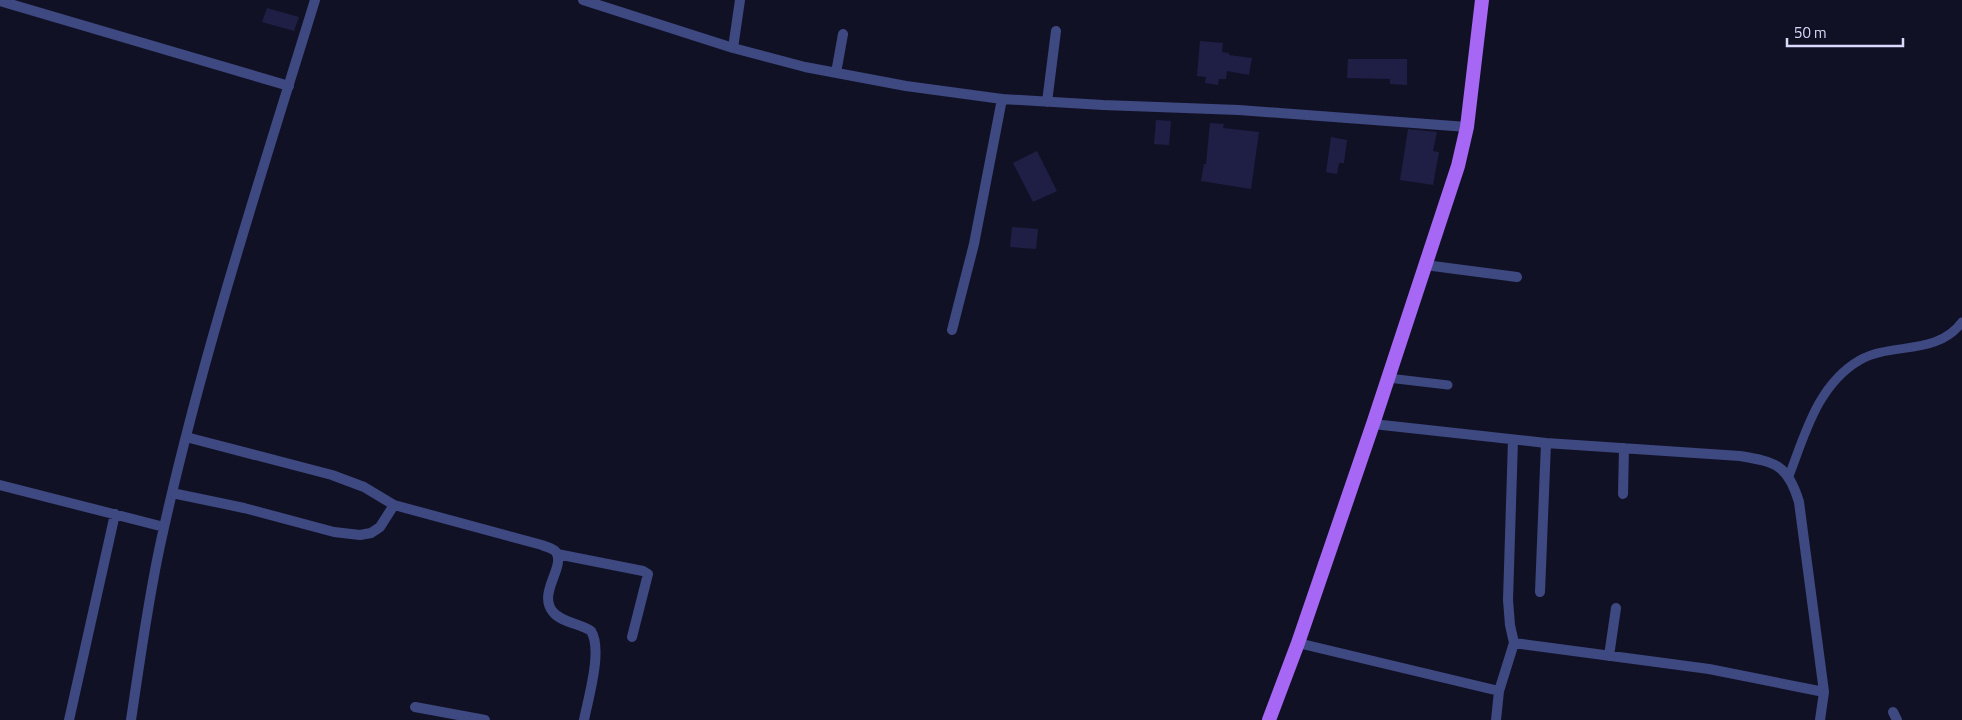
<svg xmlns="http://www.w3.org/2000/svg" width="1962" height="720" viewBox="0 0 1962 720" font-family="'Titillium Web',sans-serif">
<style>
.building{fill:#1f1e45}
.lines{fill:none;stroke-linecap:round;stroke-linejoin:round}
.service{stroke:#3f4981;stroke-width:9}
.minor{stroke:#3f4981;stroke-width:10}
.primary{stroke:#a667f5;stroke-width:14}
</style>
<rect width="100%" height="100%" fill="#111126"/>
<path class="building" d="M267,8L299,17L294,31L262,22Z
M1200,41L1223,43L1222,52L1229,53V55L1252,58L1249,75L1227,71L1226,79H1219L1218,85L1205,83L1206,77L1197,76Z
M1348,59H1407V85L1390,84V79L1347,78Z
M1156,120L1171,121L1169,145L1154,144Z
M1210,123L1224,124L1223,128L1259,132L1251,189L1201,181L1204,164H1206Z
M1408,129L1437,132L1433,151L1439,152L1433,185L1400,180Z
M1331,137L1347,140L1344,163H1339L1337,174L1326,172Z
M1037,151L1057,191L1033,202L1013,163Z
M1012,227L1038,229L1036,249L1010,247Z"/>
<g class="lines">
<path class="service" d="M1388,378L1448,385
M1789,476C1805,434 1818,384 1860,360C1892,342 1937,356 1962,322"/>
<path class="minor" d="M583,0L733,48L805,67L906,86L1002,99L1103,105L1239,110L1467,127
M0,1L289,86
M733,48L740,0
M836,73L843,34
M1047,102L1056,31
M1425,265L1517,277
M952,330L974,244L1002,99
M1373,424L1546,443L1740,456C1776,462 1788,465 1799,502L1824,692L1820,720
M186,437L332,475L364,487L394,505L542,545C546,547 553,548 556,552C566,567 537,593 553,612C562,623 580,623 591,631C603,650 588,699 584,720
M1513,440L1508,600L1510,625L1514,643
M0,485L164,527
M172,493L244,508L334,532L360,535L371,533L380,527L394,505
M1623,494L1624,448
M557,554L643,571L648,574L632,637
M1540,592L1546,443
M1298,643L1499,691
M1609,656L1616,608
M415,707L485,720
M1893,712L1897,720
M69,720L115,514
M131,720C140,660 148,600 161,541C201,358 260,179 315,0
M1496,720L1499,691L1514,643L1709,669L1824,692"/>
<path class="primary" d="M1269,720L1298,643L1373,424L1458,166L1467,127L1482,0"/>
</g>
<path d="M1787 38v8h116v-8" fill="none" stroke="#d8dbfc" stroke-width="2.5"/>
<text x="1794" y="38" font-size="15" fill="#d8dbfc" stroke="#111126" stroke-width="4" paint-order="stroke">50 m</text>
</svg>
